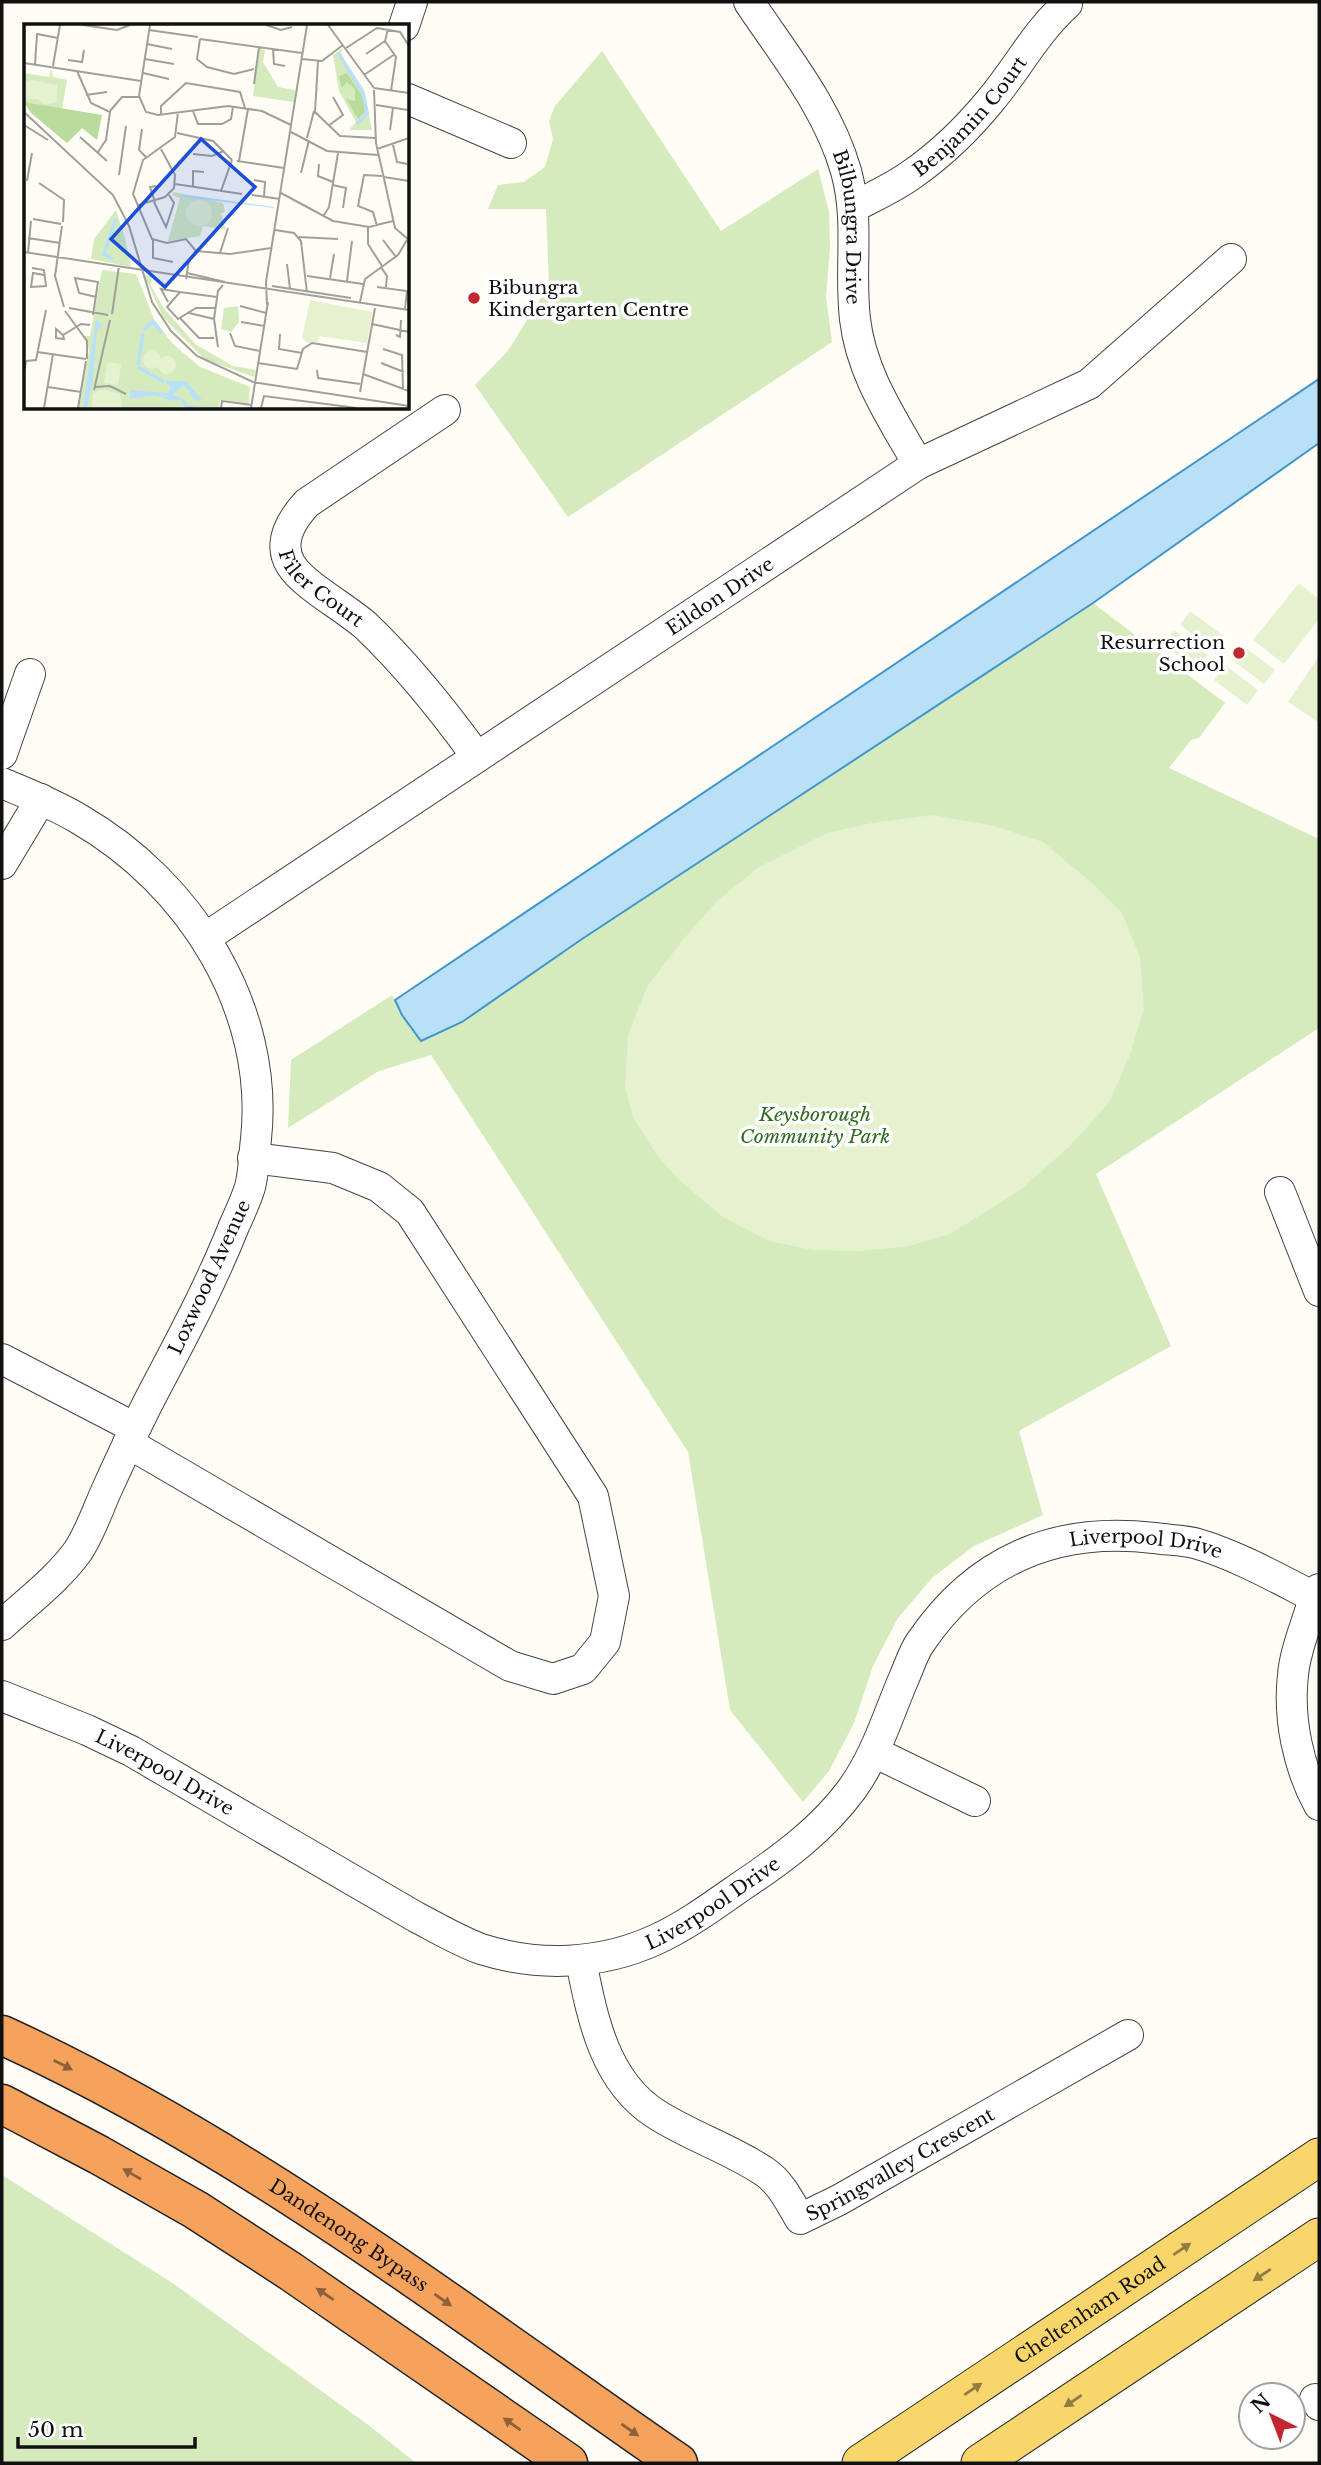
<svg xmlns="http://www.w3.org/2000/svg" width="1321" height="2465" viewBox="0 0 1321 2465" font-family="'Libre Baskerville',serif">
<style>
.green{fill:#d5ebbd}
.pitch{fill:#e6f2cf}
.water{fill:#b9e0f7;stroke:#3f96cf;stroke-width:2}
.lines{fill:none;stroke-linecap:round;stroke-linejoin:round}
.minor-casing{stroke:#444;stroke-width:32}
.major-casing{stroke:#222;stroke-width:39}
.highway-casing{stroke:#222;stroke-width:41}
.minor{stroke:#fff;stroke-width:30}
.major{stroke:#f9d66b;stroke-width:37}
.highway{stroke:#f5a25d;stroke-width:38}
.oneway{fill:#8e613b}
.oneway2{fill:#917d42}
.poi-dot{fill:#c4262e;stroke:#fff;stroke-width:2.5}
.labels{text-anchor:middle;stroke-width:7;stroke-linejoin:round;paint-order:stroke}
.street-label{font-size:19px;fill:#111;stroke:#fff}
.poi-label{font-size:19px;fill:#111;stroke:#fff;text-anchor:start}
.park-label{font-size:19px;font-style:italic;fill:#2f6b1f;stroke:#fff}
.inset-river{fill:none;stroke:#b9e0f7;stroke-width:3.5}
.inset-road{fill:none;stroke:#a09f9a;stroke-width:2}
.view{fill:#1d4ed8;fill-opacity:0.15;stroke:#1d4ed8;stroke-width:3.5}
.inset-edge{fill:none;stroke:#111;stroke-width:3.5}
</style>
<rect width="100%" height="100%" fill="#fffdf5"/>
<path class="green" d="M602,51L721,231L818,169L829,211L830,248L826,297L832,342L568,517L475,385L507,352L549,285L546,209H488L498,185L524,182L545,167L553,139L549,121L555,106Z
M1093,603L1225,703L1199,738L1191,740L1169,768L1319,839V1028L1096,1174L1171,1346L1019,1431L1043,1515L974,1546L932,1578L898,1618L873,1666L854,1723L829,1771L803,1802L730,1710L688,1452L431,1055L379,1071L288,1128L291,1060L392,995L402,1015L462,1022L582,939Z
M2,2175L174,2284L371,2427L416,2463H2Z"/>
<path class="pitch" d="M1299,583L1319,599V619L1284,664L1253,640Z
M1190,611L1224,636L1213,650L1180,625Z
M1174,630L1208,655L1197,669L1163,644Z
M1242,645L1275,670L1264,684L1231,659Z
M1319,656V723L1288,702Z
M1225,665L1258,690L1247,705L1214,680Z
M933,815L994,826L1043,842L1093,884L1122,913L1140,957L1144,1009L1129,1057L1109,1103L1070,1146L1019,1191L950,1234L909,1246L862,1251L813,1250L769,1241L723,1217L679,1180L657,1155L633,1117L625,1087L628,1035L647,987L682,941L717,901L759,867L827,833L872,823Z"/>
<path class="water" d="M1319,379V443L1093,603L582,939L462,1022L421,1041L402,1015L395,1000Z"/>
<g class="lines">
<defs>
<g id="minor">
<path id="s1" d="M749,2C785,56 828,108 846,171C860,222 849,269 855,319C861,373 892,418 918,464"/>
<path d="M404,26L412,2"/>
<path d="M408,99L511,143"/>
<path id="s2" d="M854,207C872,197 893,188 911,175C940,155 967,129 990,101C1018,68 1034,34 1067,4"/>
<path id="s3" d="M445,410L307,503C292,519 277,543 291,565C303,585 346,608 366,626C408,666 443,710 477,757"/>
<path d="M2,754L30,674"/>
<path d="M2,783C28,794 54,804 79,819C190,883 270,1009 256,1139C254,1155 254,1172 250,1187C246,1200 240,1213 234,1226C211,1284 182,1338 153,1393C137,1424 122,1456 107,1489C98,1509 90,1533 78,1551C58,1579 27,1602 2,1625"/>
<path d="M2,864L41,799"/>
<path id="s4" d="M205,938L918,464L1089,384L1231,259"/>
<path d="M1280,1192L1319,1291"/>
<path d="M2,1359L135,1428"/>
<path d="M128,1443L510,1666L553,1679L583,1669L605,1642L614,1596L593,1496L410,1212L379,1187L333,1168L253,1158"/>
<path d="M1319,1589L1314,1597C1308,1622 1295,1649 1293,1675C1288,1718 1298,1767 1319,1805"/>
<path id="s5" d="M2,1696L87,1730L131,1751L416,1917C437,1928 459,1941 481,1949C538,1967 600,1965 655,1940C684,1927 713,1906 740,1887C782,1859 822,1830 852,1789C876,1756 888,1715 904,1678C909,1667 913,1653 920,1643C976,1560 1055,1526 1154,1538C1168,1540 1185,1540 1198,1544C1238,1556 1277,1578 1314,1597"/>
<path d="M874,1752L975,1801"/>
<path id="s6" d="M581,1961C592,2016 604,2081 656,2114C690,2136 731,2149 765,2172C781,2183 790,2202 800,2219L839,2200L1128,2035"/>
<path d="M1315,2399L1319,2405"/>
</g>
<g id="major">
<path id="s7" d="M861,2463L1319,2157"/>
<path d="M980,2463L1319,2237"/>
</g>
<g id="highway">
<path id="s8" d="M2,2035C245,2146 459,2312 678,2463"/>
<path d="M2,2104L99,2155L196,2210L290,2271L568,2463"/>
</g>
</defs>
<use href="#minor" class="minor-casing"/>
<use href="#major" class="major-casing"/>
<use href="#highway" class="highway-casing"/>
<use href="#minor" class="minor"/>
<use href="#major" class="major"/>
<use href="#highway" class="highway"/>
</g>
<defs><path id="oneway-solid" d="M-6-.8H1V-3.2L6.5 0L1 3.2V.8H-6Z" transform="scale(1.75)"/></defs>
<g class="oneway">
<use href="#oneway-solid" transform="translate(63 2065) rotate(27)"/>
<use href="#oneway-solid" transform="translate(132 2174) rotate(-150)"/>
<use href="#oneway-solid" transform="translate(325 2294) rotate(-146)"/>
<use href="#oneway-solid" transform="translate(443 2300) rotate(35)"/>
<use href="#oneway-solid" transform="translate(512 2424) rotate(-145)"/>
<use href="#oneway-solid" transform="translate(630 2430) rotate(35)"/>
</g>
<g class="oneway2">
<use href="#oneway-solid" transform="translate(1182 2249) rotate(-34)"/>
<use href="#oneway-solid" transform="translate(1262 2275) rotate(146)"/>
<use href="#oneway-solid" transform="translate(973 2389) rotate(-34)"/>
<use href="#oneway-solid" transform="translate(1073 2401) rotate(146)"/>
</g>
<g class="poi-dot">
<circle cx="474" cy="298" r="7"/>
<circle cx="1239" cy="653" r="7"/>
</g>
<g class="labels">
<g class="street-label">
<text dy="7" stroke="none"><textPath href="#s2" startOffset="149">Benjamin Court</textPath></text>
<text dy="7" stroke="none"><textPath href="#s1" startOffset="252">Bilbungra Drive</textPath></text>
<text dy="7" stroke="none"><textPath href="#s3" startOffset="273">Filer Court</textPath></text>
<text dy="7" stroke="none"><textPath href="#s4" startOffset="618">Eildon Drive</textPath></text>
<text transform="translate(209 1277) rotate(-65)" y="7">Loxwood Avenue</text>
<text dy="7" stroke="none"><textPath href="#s5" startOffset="1396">Liverpool Drive</textPath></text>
<text dy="7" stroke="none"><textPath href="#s5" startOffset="180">Liverpool Drive</textPath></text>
<text dy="7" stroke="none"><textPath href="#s5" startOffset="789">Liverpool Drive</textPath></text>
<text dy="7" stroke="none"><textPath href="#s6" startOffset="472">Springvalley Crescent</textPath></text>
<text dy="7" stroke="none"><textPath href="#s8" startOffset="401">Dandenong Bypass</textPath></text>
<text dy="7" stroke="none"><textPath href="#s7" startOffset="275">Cheltenham Road</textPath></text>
</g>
<g class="poi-label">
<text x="488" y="294">Bibungra<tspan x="488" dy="22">Kindergarten Centre</tspan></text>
<text x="1225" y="649" text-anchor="end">Resurrection<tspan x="1225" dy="22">School</tspan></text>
</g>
<g class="park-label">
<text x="815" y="1121">Keysborough<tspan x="815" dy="22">Community Park</tspan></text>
</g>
</g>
<g transform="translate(24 24)">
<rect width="385" height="385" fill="#fffdf5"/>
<path d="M319,24L317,30L340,66L348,106H325L332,98L315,67L309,31ZM235,25L241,26L239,38L254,63L271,66L270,78L229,72ZM27,45L29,53L43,56L38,85L0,78V49L25,53ZM150,168L199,179L201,188L197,189L202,206L179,202L176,212L144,217L156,174L148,171ZM92,186L101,214L107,243L67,235L70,215ZM78,246L112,250L130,295L148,319L176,343L226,363L225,380L196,376L195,384H55L65,326L60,312H66ZM120,251L128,252L127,262L139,283L171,320L209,342L232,346L230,353L180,335L139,293ZM214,282L215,298L207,308L197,305L200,284Z" fill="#d5ebbd"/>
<path d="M323,49L337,70L342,87L334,95L322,75L331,77V65L323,58L318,64L315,52ZM0,78L78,91L73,116L58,104L43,119L7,89Z" fill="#b9dc9c"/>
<path d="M8,56L33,61V78L22,81L14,75H0V58ZM162 189a13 13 0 1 1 26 0a13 13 0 1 1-26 0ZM286,276L348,288L343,319L295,312L294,318L283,319L278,314ZM119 336a9 9 0 1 1 18 0a9 9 0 1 1-18 0ZM134 341a9 9 0 1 1 18 0a9 9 0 1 1-18 0ZM83,338L97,340L94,361L80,359ZM77,365L96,370L98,384H68L69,370Z" fill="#e6f2cf"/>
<path d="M157,170L250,183V184L159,173ZM72,295L79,302L73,306L69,355L63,384H59ZM140,357H162L178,376L171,377L160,361L148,371L158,374L164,381L179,382L161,384L156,375L149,377L131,371L106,375V366L144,369L147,363Z" fill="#b9e0f7"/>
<path class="inset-river" d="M314,29L339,69L343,89L333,100M89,235L80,230L92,195M120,305L129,298L138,309M114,341L119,309M114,343L140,358"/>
<path class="inset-road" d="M59,1L93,6L106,1M126,1L115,72L122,88L134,91L204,82L238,87L267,101M242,1L257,6L268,3M304,1L350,64M125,6L174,13M176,15L278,29M176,15L173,35L183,43L210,50L230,45M361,17L372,33L367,67M123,20L148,25M322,24L353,4L376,8L385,22M249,25L250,40L261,42M342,30L361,17L364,5M121,35L150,40M278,35L298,37L319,21M44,36L58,38L60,26M294,37L291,88L316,112L351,114M0,39L117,57M11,41L13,10L34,14M29,42L36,1M53,47L67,79L86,88L82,116L74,128M119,49L145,55M340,51L371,30M230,60L235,23M350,64L385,69M350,66L352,120M62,71L83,68M352,81L384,86M86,87L98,73H115M169,87L174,100H198L207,95L209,83M0,88L89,171L105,202L128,278L147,307L173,332L229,358L385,382M154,88L151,113L119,136L109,170L128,215L143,219L162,215L172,227M137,91V82L162,59L216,68L221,84M0,101L24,116M304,102L319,91L309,73M118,105L115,126L122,133M366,106L369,84M267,108L303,127L354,131M153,109L189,117L208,136M56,113L83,137M283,114L290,87M352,119L371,204L385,216M369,121L373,138L383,140M353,125L385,114M169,130L188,132L200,127M213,137L260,144M215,137L224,85M295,140L294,152L309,158M277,149L285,116M95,151L102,102M360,153L385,157M230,156L241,158L240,173M3,157L8,129M15,159L40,176L39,198M151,160L218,170M309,161L322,164L319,184M169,162V147L180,148M197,167L208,136M257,169L309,197L345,203L369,197M228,171L256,175M130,178L142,203L150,179L145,171M131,178L126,163L132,162M114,181L141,173L150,164L151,151L137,125M299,193L305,183L314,129M9,195L37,200M38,202L31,252L40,283M353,202L349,188L334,182L340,151L358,152M344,203V220L358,242M251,206L270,209L277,217L283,269M275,213L314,215M4,214L36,219M129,215V234L149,238M359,216L372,233M0,228L385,286M4,229L7,197M196,229L204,204M263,240L266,265M357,243L363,252L362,263M8,244L20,246L22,262L7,263L9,249L20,251M163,249L201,258M283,252L339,260M306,254L310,230M162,255L165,236L172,227L206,230L247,224M323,257L328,217M248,262L327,274M353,263L383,267L381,285M144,278L137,265L156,268M336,278L341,255L374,231L383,216M243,281L242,258L283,1M216,282L242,289M45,284L84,291M191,284H172L154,295L143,283L156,268L193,273M41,287L63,317V335M165,289L190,295M88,290L95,242M69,291L74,258L51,254L55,269L72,273M156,294L175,314H190M217,298L240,302M348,300L385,308M206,309L211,322L236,327M256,310L255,325L278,329M39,311L40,315L32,314V305L39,311L57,300L66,301M372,311L376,313L377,296M194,323L190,295L194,267L199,261M359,325L378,331L379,366M13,328L62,335M234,339L273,345L279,325L288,319L343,328M357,339L380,348M293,346L294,354L336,360M0,348L2,337L12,336L22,286M339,350L385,367M24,363L57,368M71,363L86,362L102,370M70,366L86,296M336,368L351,284M20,384L29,330M54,384L62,337M197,384L198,377L228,381M227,384L244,278M237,384L240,372L333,384"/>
<path class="view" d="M177,115L231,163L141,263L87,215Z"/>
<rect width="385" height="385" class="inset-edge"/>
</g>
<rect width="1321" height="2465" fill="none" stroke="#111111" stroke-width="7"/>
<g transform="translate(1272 2416) rotate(318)"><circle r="33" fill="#ffffff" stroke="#a0a0a0" stroke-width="2"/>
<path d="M0-5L12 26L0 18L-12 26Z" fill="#c4262e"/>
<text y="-10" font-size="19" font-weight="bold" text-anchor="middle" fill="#111111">N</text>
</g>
<path d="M18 2437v10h177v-10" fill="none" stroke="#111111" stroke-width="3.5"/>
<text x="28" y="2437" font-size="21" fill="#111111" stroke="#ffffff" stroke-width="5" paint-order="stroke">50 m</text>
</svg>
